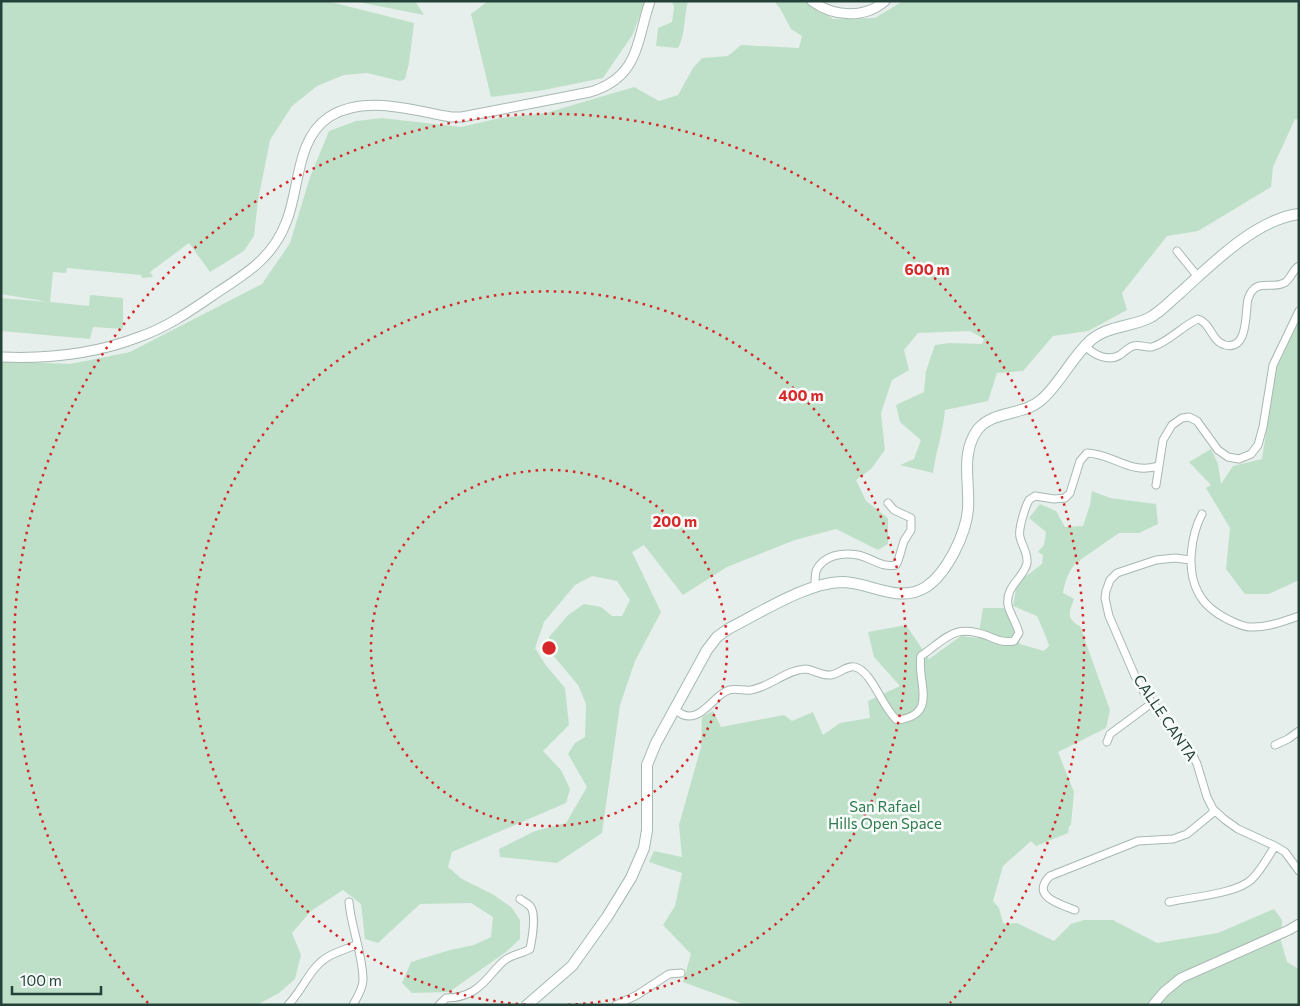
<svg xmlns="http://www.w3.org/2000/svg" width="1300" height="1006" viewBox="0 0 1300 1006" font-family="Commissioner,sans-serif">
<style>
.green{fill:#bfe0c8}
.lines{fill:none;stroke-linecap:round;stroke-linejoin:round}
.minor-casing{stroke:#a8b8b2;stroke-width:9}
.tertiary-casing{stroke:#a8b8b2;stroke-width:11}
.secondary-casing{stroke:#a4bbb3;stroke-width:12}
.minor{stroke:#fff;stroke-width:7}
.tertiary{stroke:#fff;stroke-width:9}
.secondary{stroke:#fff;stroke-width:10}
.ring{fill:none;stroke:#d62828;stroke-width:2.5;stroke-dasharray:2.5 5}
.labels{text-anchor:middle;stroke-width:5;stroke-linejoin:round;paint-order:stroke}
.street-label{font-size:15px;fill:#24423a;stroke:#f7fbf9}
.park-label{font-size:15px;fill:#2d7a4b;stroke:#f7fbf9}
.centre{fill:#d62828;stroke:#f7fbf9;stroke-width:2.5}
.ring-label{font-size:15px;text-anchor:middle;font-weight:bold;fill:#d62828;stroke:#f7fbf9;stroke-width:5;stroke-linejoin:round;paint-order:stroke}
</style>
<rect width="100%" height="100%" fill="#e6efeb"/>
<path class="green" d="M1,1H327L414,23L409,63L405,79L400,81L367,73L344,75L317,86L292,106L270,140L258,201L254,236L244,251L210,272L189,243L150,272L153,277L142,278L141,275L67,268L66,273L53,272L50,302L89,306L90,295L123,298V329L93,327L90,339L1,331V298L49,302L1,294Z
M353,1H415L424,15Z
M488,1H645L633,34L603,78L544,90L491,97L471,14Z
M672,1H688C684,16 685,37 678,48L656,46L658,28L672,22L674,8Z
M774,1H807L833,19L875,18L903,1H1299V120L1295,119L1273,167L1271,187L1198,231L1167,236L1122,293L1127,310L1088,331L1053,336L1023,371L997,373L988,401L945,410C943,433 936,451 933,473L900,465L914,459L921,440L900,422L896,405L924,392L926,371L935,345L949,343L982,344L984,339L970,331L918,333L904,350L909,370L892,380L881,413L885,450L871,469L856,480L866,501L888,518V544L878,550L836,529L795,540L727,567L683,595L644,545L632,552L661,612L635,661L620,705L602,833L557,863L500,857L499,849L535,831L566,823L587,787L568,754L575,743L585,737L586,704L578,685L551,653L549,637L568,615L584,604L601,607L612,616H622L630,600L617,581L592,576L575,585L544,622L535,648L545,664L565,688L569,725L543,751L561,770L570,789L566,803L452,852L448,867L462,879L494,895L512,908L520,920V939L506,952L449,992L412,993L402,983L411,962L450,950L474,945L491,937L493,917L471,903L420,904L378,943L365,939L361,904L343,890L311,911L292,933L301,955L295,979L279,993L257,1005H1V361L70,364L130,352L262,284L290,243L310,177L329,131L356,121L382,118L461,127L500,118L546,113L634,87L659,101L678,95L693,68L702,58L728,56L741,45L799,48L802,36L791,29L781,10Z
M1297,323L1299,325V580L1269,594H1245L1226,569L1230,528L1206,488L1211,485L1189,462L1211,449L1218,464L1221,484L1233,466L1262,459L1276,369Z
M1092,491L1110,498L1156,504L1158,524L1139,533H1119L1080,560V562L1078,561C1069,569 1065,581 1063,593L1074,599C1069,612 1066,619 1080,626L1110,710L1106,728L1058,752L1074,792L1071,825L1069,826L1068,833L1036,846L1031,841L1003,866L993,901L999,908L1003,923L1007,924L1017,923L1054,941L1071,924L1084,920H1113L1157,943L1218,933L1274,909L1282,920L1281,941L1287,962L1299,969V1005H746L683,982L691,954L663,925L675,906L682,873L649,862L654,851L682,857L679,825L701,747L702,717L713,711L721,727L784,715L792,721L813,712L823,735L840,723L870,718L868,701L900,686L874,657L868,632L906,625L929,659L961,636L978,638L983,608H1004L1020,644L1044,651L1049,646C1046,635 1041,626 1037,616L1013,606L1017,583L1042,564L1043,555L1038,552L1044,545L1046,532L1029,518L1040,504L1056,511L1065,527L1083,526L1090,505Z"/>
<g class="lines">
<defs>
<path id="minor" d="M1177,251L1198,277
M1085,346C1094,355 1108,362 1120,355C1124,352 1128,348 1133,346C1139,344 1146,348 1152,347C1169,342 1182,326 1198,319C1211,323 1211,341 1225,345C1249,351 1245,311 1248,299C1255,277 1271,290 1284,283C1291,280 1292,270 1299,266
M1156,485L1163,440L1172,425L1182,418L1189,417L1197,421L1218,450L1228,457L1239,459L1251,454L1258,445L1263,427L1273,365L1299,311
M1202,514C1191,535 1186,570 1198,592C1204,605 1217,614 1229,620C1236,623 1243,627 1250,627C1267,628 1284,621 1299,616
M1191,560L1175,558L1156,560L1117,573L1110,580L1106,591L1105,598L1109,616L1135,676L1145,694L1189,747L1197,764L1207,797L1213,809L1224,819L1238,829L1275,846L1285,852L1299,871
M815,587C815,582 815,575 816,571C823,555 843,552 858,555C872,558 881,568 896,565L898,561L904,541L911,530V518L894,510L888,503
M675,709C680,714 687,718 695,715C708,711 716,694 729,690C736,688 744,691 751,690C770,687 786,670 805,669C813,669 820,676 831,675C839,674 847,665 855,667C872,671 883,709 897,720C940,715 916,681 921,656C947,638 954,623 988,636C997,640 1004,643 1014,641L1019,633C1017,624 1009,612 1008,605C1005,586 1024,578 1027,563C1028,553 1022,546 1020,537C1018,530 1025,507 1029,500C1030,499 1034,497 1035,496L1054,499L1065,498L1070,493L1080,461L1087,453C1114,454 1130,475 1158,466
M1107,742L1110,734L1152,703
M1275,745L1288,739L1299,731
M349,902C351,927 363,955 363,980C363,988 357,998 353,1005
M1169,902C1191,897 1237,894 1252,879C1262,869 1268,857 1275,846
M1075,910C1059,904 1030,896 1050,876L1138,841L1173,839L1187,834L1215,811
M288,1005C302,991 310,968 326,958C335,952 347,949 356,945
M439,1005L446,998C469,998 480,988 494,971C498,967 501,963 505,960C513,954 522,954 530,949C532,939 537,914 530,906C527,903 523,901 520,899
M616,1005L637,995L669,974L681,973"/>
<path id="tertiary" d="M812,1C834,17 864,19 885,1
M1,357C48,359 95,354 139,337C168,327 193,309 218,292C249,272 274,256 287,220C300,186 296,139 329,117C365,94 413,111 451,117H462L590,92C639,77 636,43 650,1
M1153,1005L1164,992L1181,978L1289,930L1299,924"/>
<path id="secondary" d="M527,1005L572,966L607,917L631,878L644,848L647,830V765L656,743L707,650L717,637L728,629C760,613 807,582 843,582C872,583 899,604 926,587C947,573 966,534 968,509C970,482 960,453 978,429C994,410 1023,416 1041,400C1060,384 1071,358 1091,340C1107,326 1131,327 1149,318C1161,312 1170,301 1180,293C1211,265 1256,219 1299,214"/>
</defs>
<use href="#minor" class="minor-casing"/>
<use href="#tertiary" class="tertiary-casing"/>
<use href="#secondary" class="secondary-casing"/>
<use href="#minor" class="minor"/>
<use href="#tertiary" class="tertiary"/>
<use href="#secondary" class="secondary"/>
</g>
<g class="ring">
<circle cx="549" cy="648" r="178"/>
<path d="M533 1005A357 357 0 1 1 565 1005"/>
<path d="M148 1003A535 535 0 1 1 950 1003"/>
</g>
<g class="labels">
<g class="street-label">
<text transform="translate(1165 718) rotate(56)" y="5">CALLE CANTA</text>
</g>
<g class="park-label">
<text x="885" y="812">San Rafael<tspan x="885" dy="17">Hills Open Space</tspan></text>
</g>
</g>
<circle cx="549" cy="648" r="8" class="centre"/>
<g class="ring-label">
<text x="927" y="275">600 m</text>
<text x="801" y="401">400 m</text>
<text x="675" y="527">200 m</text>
</g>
<rect width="1300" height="1006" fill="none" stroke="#24423a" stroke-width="5"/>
<path d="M12 986v8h89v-8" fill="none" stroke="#24423a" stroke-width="2.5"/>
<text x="20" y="986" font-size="15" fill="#24423a" stroke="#f7fbf9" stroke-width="4" paint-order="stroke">100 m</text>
</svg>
